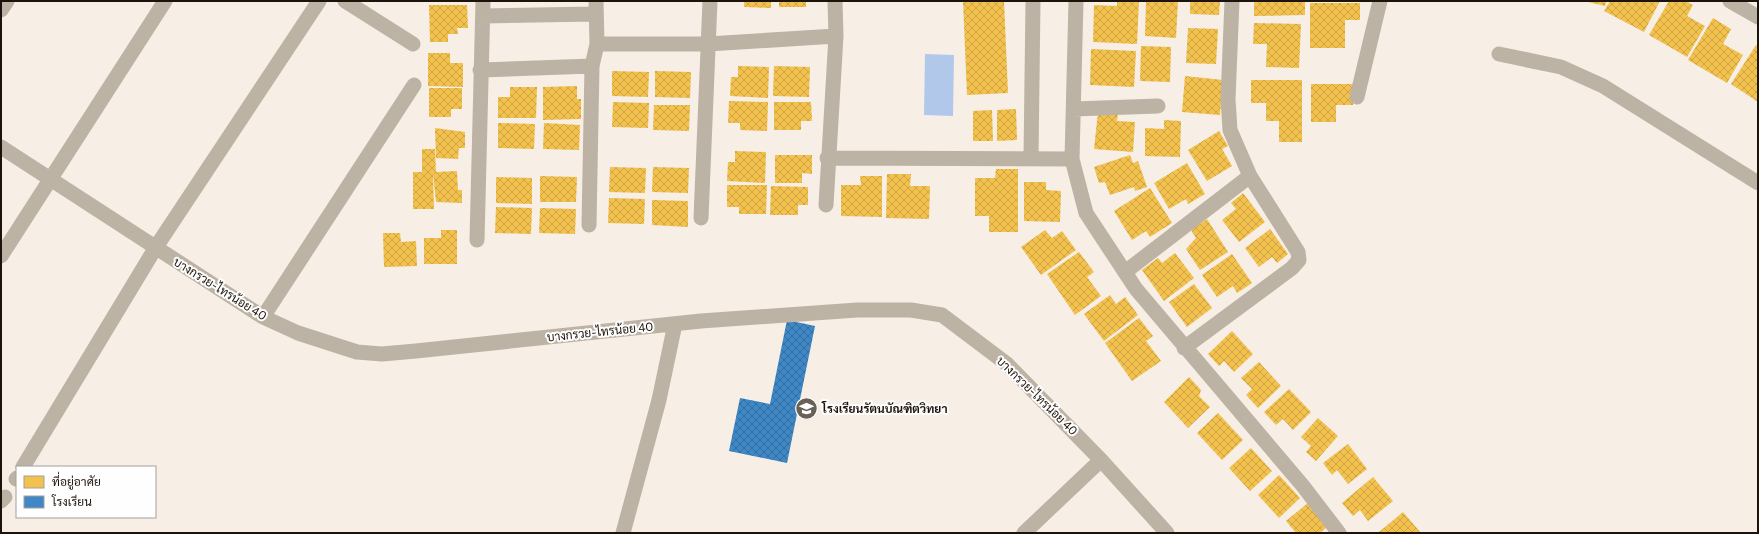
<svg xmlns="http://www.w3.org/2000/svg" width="1759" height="534" viewBox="0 0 1759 534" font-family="Commissioner,Sarabun,sans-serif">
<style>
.water{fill:#b2c8ea}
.homes{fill:url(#homes-cross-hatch)}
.schools{fill:url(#schools-cross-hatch)}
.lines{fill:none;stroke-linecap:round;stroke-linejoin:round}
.minor{stroke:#bcb3a5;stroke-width:15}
.labels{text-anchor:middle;stroke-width:4;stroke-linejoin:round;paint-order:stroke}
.street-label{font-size:12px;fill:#1d130a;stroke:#fefefe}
.poi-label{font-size:12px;font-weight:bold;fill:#1d130a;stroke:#fefefe;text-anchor:start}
</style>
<defs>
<pattern id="homes-cross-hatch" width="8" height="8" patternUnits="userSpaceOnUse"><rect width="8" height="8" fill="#f2c14e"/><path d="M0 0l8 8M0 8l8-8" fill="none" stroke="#cfa543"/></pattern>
<pattern id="schools-cross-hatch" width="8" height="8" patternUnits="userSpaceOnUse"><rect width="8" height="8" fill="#3f88c5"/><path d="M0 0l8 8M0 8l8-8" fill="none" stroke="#346e9e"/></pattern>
</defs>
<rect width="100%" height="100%" fill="#f7eee6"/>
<path class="water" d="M925,54L954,55L953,116L924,115Z"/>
<path class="homes" d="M744,1H771V8L744,7Z
M779,1H806V7H779Z
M963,1H1004L1008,93L967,95Z
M1117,1H1139L1137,44L1093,42L1094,5L1117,6Z
M1146,1H1178L1176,38L1145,36Z
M1190,1H1220L1219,15L1190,14Z
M1254,1H1305V15L1254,16Z
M1584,1H1606L1605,6Z
M1610,1H1660L1644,32L1604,11Z
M1669,1H1686L1693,5L1687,16L1705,26L1687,57L1649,35Z
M1310,3H1360V20H1345V48H1310Z
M429,5H467L468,28H457L458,34H448V42H430Z
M1713,18L1731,29L1723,44L1743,55L1727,83L1688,60Z
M1254,23L1301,24L1299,68L1266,67L1267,44H1253Z
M1188,28L1218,29L1216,64L1186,63Z
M1756,45L1758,46V102L1731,84Z
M1141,46L1171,47L1170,82L1140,81Z
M1091,49L1136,51L1134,87L1090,85Z
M428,53H450V63H463V87L428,86Z
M738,66L769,67L768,98L730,96L731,77H738Z
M774,66L810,67L809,97L773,96Z
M612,71L649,72L648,97L612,96Z
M655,71L691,72L690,98L655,97Z
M1185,76L1223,80L1220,115L1182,112Z
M1251,80H1302V142H1279V121H1266V103H1251Z
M1311,84H1353V105H1336V122H1311Z
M577,86V99H581V119L543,120V87Z
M510,87H537L536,118H498V97H510Z
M429,88H462V109H451V117H429Z
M729,101L768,102L767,131L740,130V123H728Z
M613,102L649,103L648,128L612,127Z
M774,102H811L812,121H801V130H774Z
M654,105H690L689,131L653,130Z
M1016,109L1017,140L997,141V110Z
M992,110L993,141H973V111Z
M1098,112L1118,113L1117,121L1135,122L1133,152L1094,149Z
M1164,120L1181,121L1180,157L1145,156V128L1164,129Z
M498,123L535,124L534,149L498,148Z
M544,123L580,125L579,150L543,149Z
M435,128L465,132V148H459L458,159L436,158Z
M1219,131L1228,146L1222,149L1232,166L1207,181L1188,150Z
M422,149H435L436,172L457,171L458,190H462V203L436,202L433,172L434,209H413V172H422Z
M735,151L766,152L765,183L727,181L728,162H735Z
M775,155H812V174L802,173V183H775Z
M1130,155L1133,163L1138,161L1147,187L1135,191L1134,187L1110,195L1105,182L1099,183L1094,167Z
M1187,163L1205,194L1188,204L1186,199L1169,209L1154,183Z
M610,167L646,168L645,193L609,192Z
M653,167L689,168L688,193L652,192Z
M996,169H1018V232H989V216H975V178H995Z
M887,174H911L910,186H930L929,219L886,218Z
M540,176L577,177L576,202H540Z
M860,176H882V217L841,216V185H861Z
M496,177L532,178V204L496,203Z
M1024,182H1046V190L1061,191L1060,222L1024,221Z
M727,185H767L766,214H739V207H727Z
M771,186L808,187V205H798V215H770Z
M1150,188L1172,223L1150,237L1146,231L1132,240L1114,211Z
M1243,193L1265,222L1239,242L1222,220L1236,209L1231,203Z
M609,198L645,199L644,224L608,223Z
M652,200L688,201V227L652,225Z
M496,207L532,208L531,234L495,233Z
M540,208L576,209L575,234L539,233Z
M1207,219L1228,252L1200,270L1186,249L1196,238L1191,230Z
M1270,229L1288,254L1277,263L1272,257L1259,267L1245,248Z
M441,230H457V264H424V238H441Z
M1045,230L1052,238L1062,231L1076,250L1041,275L1021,247Z
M383,233H400L401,242L416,241L417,266L384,267Z
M1079,252L1094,272L1087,277L1101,296L1075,315L1047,274Z
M1175,253L1194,278L1164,301L1142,270L1158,258L1162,263Z
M1232,254L1252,283L1237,293L1233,286L1217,297L1202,275Z
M1194,284L1212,308L1187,327L1169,302Z
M1110,295L1116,304L1125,297L1138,315L1104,341L1084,314Z
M1139,318L1153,336L1146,341L1161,361L1132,381L1105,343Z
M1232,331L1253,354L1234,372L1224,361L1219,366L1208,354Z
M1259,362L1281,386L1258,408L1246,395L1252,389L1241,378Z
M1189,377L1201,390L1199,396L1210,407L1188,428L1164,402Z
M1289,389L1311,412L1293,430L1283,419L1276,425L1264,412Z
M1218,413L1243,440L1222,460L1197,433Z
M1318,418L1338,436L1316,461L1306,452L1311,446L1301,437Z
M1348,444L1367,469L1348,484L1337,470L1332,475L1323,463Z
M1251,448L1272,471L1250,491L1229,468Z
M1279,475L1300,498L1279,518L1258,495Z
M1373,477L1393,501L1368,521L1360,510L1353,516L1342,503Z
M1309,502L1328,526L1320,533H1296L1286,521Z
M1403,512L1421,533H1380L1379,532Z"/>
<path class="schools" d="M787,320L815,326L787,463L729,451L740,398L770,404Z"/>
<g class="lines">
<path class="minor" d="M345,1L413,44
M1076,1L1072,159L1086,213L1136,289L1303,486L1339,533
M1730,1L1758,17
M1,10L7,1
M483,16L595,14
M597,44H708L836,36
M1499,54L1561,67L1603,86L1758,183
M480,70L592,66
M1357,97L1380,1
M1074,109L1158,106
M1,147L263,317L298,333L357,352L382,354L416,351L701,321L857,310H911L942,315L1007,364L1101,460L1167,533
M827,158L1072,159
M1031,158L1033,1
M826,205L836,36L835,1
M701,218L710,1
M589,225L592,66L597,44L596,1
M477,240L483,1
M1,256L165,1
M1125,272L1250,176
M263,317L414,85
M1184,348L1292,268L1299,260L1298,252L1250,176L1230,130L1228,99L1232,1
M23,467L156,247L319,1
M16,479L17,478
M1,501L5,497
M623,533L659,400L675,324
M1024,533L1101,460"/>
</g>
<defs>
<symbol id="school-disc" viewBox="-11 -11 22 22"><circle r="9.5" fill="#696057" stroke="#fefefe"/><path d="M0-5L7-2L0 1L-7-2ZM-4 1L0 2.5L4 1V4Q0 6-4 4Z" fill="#fff"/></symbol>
</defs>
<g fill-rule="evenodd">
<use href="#school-disc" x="794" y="396" width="25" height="25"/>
</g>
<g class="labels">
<g class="street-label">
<text transform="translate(220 289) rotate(32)" y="4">บางกรวย-ไทรน้อย 40</text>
<text transform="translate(600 332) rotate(-6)" y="4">บางกรวย-ไทรน้อย 40</text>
<text transform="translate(1037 396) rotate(44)" y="4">บางกรวย-ไทรน้อย 40</text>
</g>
<g class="poi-label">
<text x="822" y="413">โรงเรียนรัตนบัณฑิตวิทยา</text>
</g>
</g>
<rect width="1759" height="534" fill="none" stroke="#1d130a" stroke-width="4"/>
<rect x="16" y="466" width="140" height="52" fill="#fefefe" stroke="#a4a09c"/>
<rect x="24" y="476" width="20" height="12" fill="#f2c14e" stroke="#a4a09c"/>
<text x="52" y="486" font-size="12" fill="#1d130a">ที่อยู่อาศัย</text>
<rect x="24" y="496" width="20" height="12" fill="#3f88c5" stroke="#a4a09c"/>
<text x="52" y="506" font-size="12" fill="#1d130a">โรงเรียน</text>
</svg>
